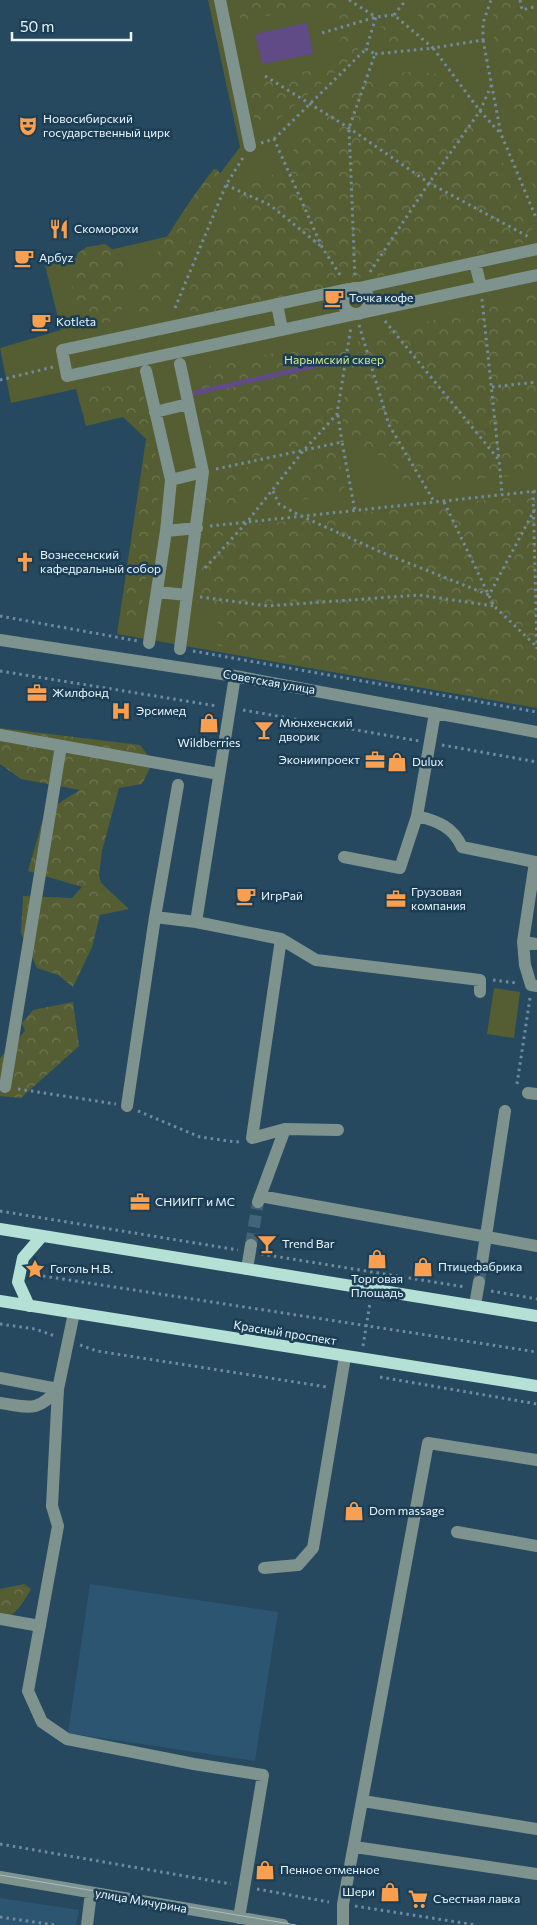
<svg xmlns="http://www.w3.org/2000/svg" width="537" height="1925" viewBox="0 0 537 1925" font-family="Commissioner,sans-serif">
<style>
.built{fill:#2b5571}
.green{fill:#555e32}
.forest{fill:url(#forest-crowns)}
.water{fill:#604b86}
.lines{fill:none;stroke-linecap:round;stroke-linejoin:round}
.stream{stroke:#604b86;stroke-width:5}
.minor-tunnel{stroke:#436378;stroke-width:12;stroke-dasharray:12 6;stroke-linecap:butt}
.path{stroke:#718b9c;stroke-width:3;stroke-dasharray:2.5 4;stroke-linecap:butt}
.minor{stroke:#7e938e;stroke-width:12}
.major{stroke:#b4e0d5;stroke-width:12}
.tram{stroke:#a8bcc9;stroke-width:1}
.labels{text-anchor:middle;stroke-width:5;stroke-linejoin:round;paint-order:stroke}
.poi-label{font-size:12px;fill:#eaf6fe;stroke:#1b3e55;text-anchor:start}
.park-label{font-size:12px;fill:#d4ea87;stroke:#1b3e55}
.street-label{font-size:12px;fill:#eaf6fe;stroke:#1b3e55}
</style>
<defs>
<pattern id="forest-crowns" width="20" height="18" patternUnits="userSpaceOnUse" patternTransform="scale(1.25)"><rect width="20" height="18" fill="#555e32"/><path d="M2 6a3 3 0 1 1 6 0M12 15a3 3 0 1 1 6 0" fill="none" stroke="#6e7651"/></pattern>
</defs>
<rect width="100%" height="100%" fill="#264960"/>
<path class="built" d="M90,1584L278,1612L255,1761L68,1733Z
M0,1898L79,1910L76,1925H0Z"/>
<path class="green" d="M208,0H537V708L117,634L146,439L123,417L86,426L76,389L11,403L0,348L61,330L45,265L174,235L240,147Z
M494,988L520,992L514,1038L487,1034Z"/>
<path class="forest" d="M236,0H335L356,11V15L336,23L330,21L318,7H311L247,20L241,19L238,15Z
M423,0H473C472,9 470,20 464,27C461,31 455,33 450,34C432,35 427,30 418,15L420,5Z
M498,0H511L515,5L516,11L523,15L537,17V194L520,159L492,28L494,9Z
M389,25L402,28L408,39L406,46L385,47L376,44L380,27Z
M356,30L360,31L362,35L358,50L350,60L272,124L268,126C249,122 251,106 248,89L256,81L328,67L332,63L342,36Z
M414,71L436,74L494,143L534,233L532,239L525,244L203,316H194C188,308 187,302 188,292L219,227L253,179L277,174L293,164C293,159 292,153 294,149C301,124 338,93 362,83C379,76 396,73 414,71Z
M214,169L218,170L222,179L163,298C156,309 152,312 139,312L134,308C135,281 195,191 214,169Z
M105,244C120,253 128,268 125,286C124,293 125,302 122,309C117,323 86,335 78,317C75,310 71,282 72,275C73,268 76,260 78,253L87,247Z
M537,294V474L407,485L389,459L351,445L345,437L342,414L352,352L358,341L365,337Z
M333,341L344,343L346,345V353L334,392L333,412L307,442L300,447L227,463L213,460L196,385L200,374L206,367Z
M129,381L137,382L142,389L161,484L139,621L134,629H125L122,622L148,439C142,432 133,418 124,416C116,413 104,419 95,417C89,411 87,400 90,392L96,389Z
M332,452L339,457L344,485L342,492L297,501C287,500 282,492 286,483L311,456Z
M279,461L283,462L285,467L249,504L210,508L206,507L205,504C208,490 206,479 221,472Z
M537,494V699L524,702L219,646L215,644C216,634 223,614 211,609C205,607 201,607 197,602L201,541L205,533L213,529Z
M0,728L140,745L153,762L142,784L119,788L102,851L99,875L101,883L129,909L100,915L92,947L73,987L58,975L37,968L21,933L23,896L72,898L82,887L28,871L45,812L80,790L21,779L0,764Z
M73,1002L79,1046L21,1098L0,1096V1058L25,1031L22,1023L33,1010Z
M24,1584L31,1589C23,1603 16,1616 0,1620V1589Z"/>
<path class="water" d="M307,23L313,54L262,64L255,34Z"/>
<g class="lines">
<path class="stream" d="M195,393L323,364"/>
<path class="minor-tunnel" d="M251,1245L258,1202
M479,1282L482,1262"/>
<path class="path" d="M349,0L376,17L366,49L375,54L349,128L355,277
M520,0L522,10L537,6
M394,15L406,0
M322,33L376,17L394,15L433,48L483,40V23L491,0
M483,40L501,134L537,220
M375,54L433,48L480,111L501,134
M265,76L349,128L429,183L529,237
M274,139L366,49
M261,143L274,139L322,247L342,278
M226,185L270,205L322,247
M370,272L429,183L480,111L492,84
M482,299L499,460
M175,308L226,185L244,156
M385,321L499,460L502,494
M359,325L389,425L435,503
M0,380L53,367
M492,387L537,382
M338,415L342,442
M216,469L342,442L355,511
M273,491L279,504L299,515L383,553L489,595L535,509
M533,491L537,649
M444,502L494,606L537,647
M210,526L537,491
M205,568L247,522L304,450L337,414L351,327
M200,597L268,606L419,595L494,606
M0,616L138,641
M193,651L537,712
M0,671L217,706
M243,710L419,741
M442,745L537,762
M493,980L516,983
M517,1084L530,998
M18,1089L116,1104
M138,1111L200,1137L236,1142L241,1141
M0,1211L238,1250
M261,1254L465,1287
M43,1276L537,1352
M491,1291L537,1299
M0,1324L35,1329L55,1336
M80,1345L97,1351L327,1387
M363,1346L370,1303
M380,1377L537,1404
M0,1844L231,1884
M257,1889L329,1902
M355,1906L476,1925
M0,1917L55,1925"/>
<path class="minor" d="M220,0L250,146
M475,263L481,287
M343 301a13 13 0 1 1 26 0a13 13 0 1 1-26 0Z
M359,288L537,249
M348,289L62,350L67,376L356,314
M277,304L282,330
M361,313L537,275
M146,371L171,480L166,531L149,643
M155,412L188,404
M171,480L203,472
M166,531L197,528
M157,592L187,595
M0,640L235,676L537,732
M180,649L203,472L180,364
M235,676L196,922L281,939L252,1138L285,1129
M435,713L417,816C438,821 453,827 462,847L535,862L523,942L525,965L531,985L537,986
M0,735L219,774
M344,857L400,868L417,816
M155,917L178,785
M281,939L316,960L480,980V992
M523,942L537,944
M5,1087L61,746
M528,1093L537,1094
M127,1106L155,917L196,922
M260,1196L537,1246
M258,1202L285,1129L338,1130
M482,1262L505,1111
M247,1269L251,1245
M475,1305L479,1282
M74,1313L58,1389L52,1506L58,1526L28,1691L42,1722L67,1739L194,1764L263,1775L239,1918
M0,1378L58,1389C37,1413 29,1407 0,1403
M457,1532L537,1546
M264,1568L298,1565L313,1548L345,1357
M0,1619L40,1626
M363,1801L537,1829
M355,1847L537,1874
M0,1877L283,1925
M87,1925L91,1893
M343,1925V1904L428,1443L537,1460"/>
<path class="major" d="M0,1229L537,1316
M0,1301L537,1386
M29,1306L18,1282L23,1258L42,1236"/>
<path class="tram" d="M0,1875L296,1925"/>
</g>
<defs>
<symbol id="theatre-bare" viewBox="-9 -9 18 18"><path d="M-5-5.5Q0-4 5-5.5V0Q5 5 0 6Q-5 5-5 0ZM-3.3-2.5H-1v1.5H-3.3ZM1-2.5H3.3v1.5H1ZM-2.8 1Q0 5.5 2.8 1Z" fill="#fa9f4f" stroke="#1b3e55" stroke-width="2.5" paint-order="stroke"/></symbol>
<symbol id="restaurant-bare" viewBox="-9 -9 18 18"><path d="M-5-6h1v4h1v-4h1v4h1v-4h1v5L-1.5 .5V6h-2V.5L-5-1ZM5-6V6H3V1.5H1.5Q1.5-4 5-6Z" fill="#fa9f4f" stroke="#1b3e55" stroke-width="2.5" paint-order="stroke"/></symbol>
<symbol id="cafe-bare" viewBox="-9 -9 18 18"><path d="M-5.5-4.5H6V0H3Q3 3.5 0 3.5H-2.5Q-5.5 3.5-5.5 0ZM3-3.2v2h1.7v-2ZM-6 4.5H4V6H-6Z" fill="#fa9f4f" stroke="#1b3e55" stroke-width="2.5" paint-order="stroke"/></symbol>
<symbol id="church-bare" viewBox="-9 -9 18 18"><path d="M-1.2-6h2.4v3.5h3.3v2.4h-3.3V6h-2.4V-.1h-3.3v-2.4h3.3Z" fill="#fa9f4f" stroke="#1b3e55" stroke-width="2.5" paint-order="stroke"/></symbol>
<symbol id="office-bare" viewBox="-9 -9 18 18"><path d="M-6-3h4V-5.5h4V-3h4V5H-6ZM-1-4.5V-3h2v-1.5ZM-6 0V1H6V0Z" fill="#fa9f4f" stroke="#1b3e55" stroke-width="2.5" paint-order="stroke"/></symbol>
<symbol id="hospital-bare" viewBox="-9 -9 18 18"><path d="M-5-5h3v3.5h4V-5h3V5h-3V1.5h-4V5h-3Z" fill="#fa9f4f" stroke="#1b3e55" stroke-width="2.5" paint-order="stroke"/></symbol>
<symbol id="shop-bare" viewBox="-9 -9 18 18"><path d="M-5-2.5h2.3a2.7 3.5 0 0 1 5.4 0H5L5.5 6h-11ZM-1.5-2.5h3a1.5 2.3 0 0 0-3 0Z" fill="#fa9f4f" stroke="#1b3e55" stroke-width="2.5" paint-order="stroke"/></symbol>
<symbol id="bar-bare" viewBox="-9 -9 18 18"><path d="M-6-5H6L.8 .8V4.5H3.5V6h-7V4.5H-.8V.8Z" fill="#fa9f4f" stroke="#1b3e55" stroke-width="2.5" paint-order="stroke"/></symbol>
<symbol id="sight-bare" viewBox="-9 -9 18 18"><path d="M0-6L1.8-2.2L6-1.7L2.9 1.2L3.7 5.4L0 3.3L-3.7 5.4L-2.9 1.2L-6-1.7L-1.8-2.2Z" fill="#fa9f4f" stroke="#1b3e55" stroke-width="2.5" paint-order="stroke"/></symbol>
<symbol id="supermarket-bare" viewBox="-9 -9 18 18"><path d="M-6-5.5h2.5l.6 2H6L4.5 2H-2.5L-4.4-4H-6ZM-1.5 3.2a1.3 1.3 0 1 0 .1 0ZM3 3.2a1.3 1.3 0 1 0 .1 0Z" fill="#fa9f4f" stroke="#1b3e55" stroke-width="2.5" paint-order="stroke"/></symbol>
</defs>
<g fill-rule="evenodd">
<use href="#theatre-bare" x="14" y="112" width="28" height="28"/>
<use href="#restaurant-bare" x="45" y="215" width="28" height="28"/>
<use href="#cafe-bare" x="10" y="244" width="28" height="28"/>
<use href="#cafe-bare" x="320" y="284" width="28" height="28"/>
<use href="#cafe-bare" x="27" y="308" width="28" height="28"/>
<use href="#church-bare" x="11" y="548" width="28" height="28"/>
<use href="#office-bare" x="23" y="679" width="28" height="28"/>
<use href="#hospital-bare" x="107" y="697" width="28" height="28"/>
<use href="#shop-bare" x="195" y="709" width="28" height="28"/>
<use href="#bar-bare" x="250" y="716" width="28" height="28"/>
<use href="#office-bare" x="361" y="746" width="28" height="28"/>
<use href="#shop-bare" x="383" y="748" width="28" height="28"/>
<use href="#cafe-bare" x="232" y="882" width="28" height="28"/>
<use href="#office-bare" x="382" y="885" width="28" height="28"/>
<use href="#office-bare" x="126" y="1188" width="28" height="28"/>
<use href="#bar-bare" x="253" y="1230" width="28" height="28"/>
<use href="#shop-bare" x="363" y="1245" width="28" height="28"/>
<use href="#shop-bare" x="409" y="1253" width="28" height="28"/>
<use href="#sight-bare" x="21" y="1255" width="28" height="28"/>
<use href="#shop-bare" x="340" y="1497" width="28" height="28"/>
<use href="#shop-bare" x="251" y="1856" width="28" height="28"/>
<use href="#shop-bare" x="376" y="1878" width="28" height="28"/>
<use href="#supermarket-bare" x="404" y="1885" width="28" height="28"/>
</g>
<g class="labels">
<g class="poi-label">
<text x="43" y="123">Новосибирский<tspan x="43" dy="14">государственный цирк</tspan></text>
<text x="74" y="233">Скоморохи</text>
<text x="39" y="262">Арбуz</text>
<text x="349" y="302">Точка кофе</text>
<text x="56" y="326">Kotleta</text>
<text x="40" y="559">Вознесенский<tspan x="40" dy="14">кафедральный собор</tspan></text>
<text x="52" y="697">Жилфонд</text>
<text x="136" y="715">Эрсимед</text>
<text x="279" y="727">Мюнхенский<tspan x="279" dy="14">дворик</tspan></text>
<text x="209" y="747" text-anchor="middle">Wildberries</text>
<text x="360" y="764" text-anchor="end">Экониипроект</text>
<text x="412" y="766">Dulux</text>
<text x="411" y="896">Грузовая<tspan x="411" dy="14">компания</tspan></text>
<text x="261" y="900">ИгрРай</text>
<text x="155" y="1206">СНИИГГ и МС</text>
<text x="282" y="1248">Trend Bar</text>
<text x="438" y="1271">Птицефабрика</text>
<text x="50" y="1273">Гоголь Н.В.</text>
<text x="377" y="1283" text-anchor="middle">Торговая<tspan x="377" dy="14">Площадь</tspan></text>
<text x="369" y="1515">Dom massage</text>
<text x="280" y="1874">Пенное отменное</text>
<text x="375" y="1896" text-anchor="end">Шери</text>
<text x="433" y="1903">Съестная лавка</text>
</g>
<g class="park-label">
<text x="334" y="364">Нарымский сквер</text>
</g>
<g class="street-label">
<text transform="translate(269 682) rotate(10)" y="4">Советская улица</text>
<text transform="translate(285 1333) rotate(9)" y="4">Красный проспект</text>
<text transform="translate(141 1901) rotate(10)" y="4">улица Мичурина</text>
</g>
</g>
<path d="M12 32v8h119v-8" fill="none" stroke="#eaf6fe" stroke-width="2.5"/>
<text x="20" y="32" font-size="15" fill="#eaf6fe" stroke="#1b3e55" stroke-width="4" paint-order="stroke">50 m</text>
</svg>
